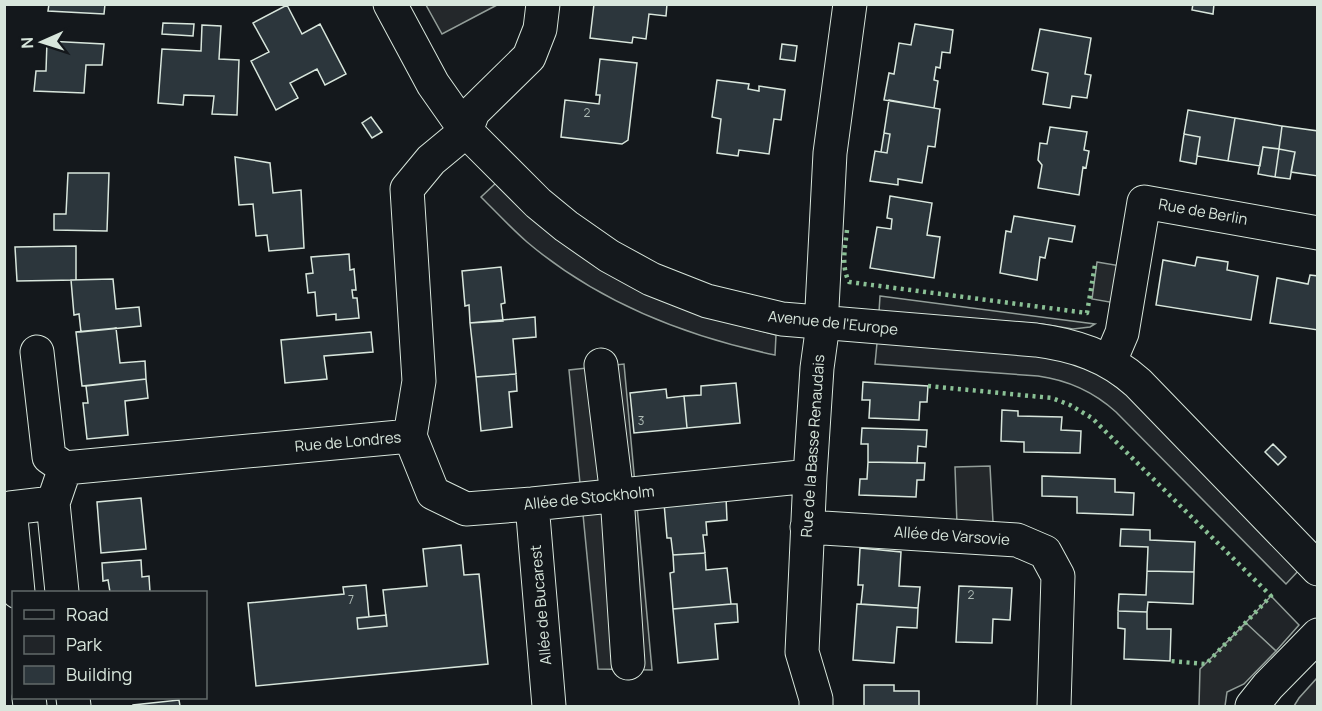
<svg xmlns="http://www.w3.org/2000/svg" width="1322" height="711" viewBox="0 0 1322 711" font-family="Manrope,sans-serif">
<style>
.green{fill:#202428;stroke:#939e99;stroke-width:1.5}
.parking{fill:#24282b;stroke:#939e99;stroke-width:1.5}
.building{fill:#2c363c;stroke:#d8e6dc;stroke-width:1.5}
.lines{fill:none;stroke-linecap:round;stroke-linejoin:round}
.minor-casing{stroke:#d8e6dc;stroke-width:35}
.minor{stroke:#14181c;stroke-width:33}
.hedge{stroke:#8ac095;stroke-width:4.5;stroke-dasharray:3 4.5;stroke-linecap:butt}
.labels{text-anchor:middle;stroke-width:4.5;stroke-linejoin:round;paint-order:stroke}
.number-label{font-size:12px;fill:#adbab4}
.street-label{font-size:15px;fill:#d8e6dc;stroke:#14181c}
</style>
<rect width="100%" height="100%" fill="#14181c"/>
<path class="green" d="M496,183L544,229L599,268L705,316L776,335L775,355C684,336 598,302 527,242C511,228 496,212 481,197Z
M880,296L1095,324L1090,327L1073,329L1042,324L879,312Z
M877,343L1030,354L1066,361L1101,375L1133,400L1300,569L1286,584L1116,412C1094,392 1067,380 1038,376L875,364Z
M1271,596L1299,625L1276,651L1257,634L1206,664Z"/>
<path class="parking" d="M426,5H497L442,34Z
M1097,262L1121,266L1115,303L1092,299Z
M624,364L652,670L598,669L569,370Z
M990,466L993,522L957,525L955,467Z
M1246,623L1276,651L1244,684L1227,692L1225,706H1199L1200,669Z
M1317,678V706H1294L1299,698Z"/>
<path class="building" d="M49,4H105L104,14L48,11Z
M594,4H667L666,16L649,14L646,39L633,37L632,43L590,38Z
M1193,4H1214L1213,14L1192,10Z
M287,5L302,34L320,24L346,74L325,85L317,69L290,83L298,98L276,110L251,61L269,52L253,23Z
M163,23L194,24L193,36L162,34Z
M915,24L953,30L950,53L942,52L940,68L936,67L934,80L938,81L934,108L884,100L889,73L894,74L899,43L911,45Z
M202,25L221,26L219,59L239,60L237,115L212,114L214,96L184,95L183,105L158,103L162,49L201,51Z
M1040,29L1091,38L1085,74L1091,75L1087,98L1072,96L1070,108L1043,104L1048,73L1032,70Z
M47,41L104,44L102,65H86L84,93L34,91L36,71H46Z
M782,44L797,46L795,61L780,59Z
M600,59L637,63L628,140L622,144L561,137L565,100L599,104L600,95H596Z
M717,80L749,84L748,89L759,91V86L785,90L781,120L774,119L769,154L739,150L738,156L717,153L721,119L712,117Z
M889,100L940,109L935,147L928,146L922,183L898,179V185L870,181L875,151L887,153L890,134L884,133Z
M1188,110L1235,118L1228,161L1197,156L1200,137L1184,134Z
M371,117L382,132L372,138L362,123Z
M1235,118L1282,126L1279,149L1263,147L1260,166L1228,161Z
M1282,126L1318,131V176L1291,172L1295,152L1279,149Z
M1050,127L1087,132L1084,150L1089,151L1086,168L1083,167L1079,195L1038,188L1042,165L1038,160L1040,143L1047,144Z
M884,133L890,134L887,153L881,152Z
M1184,134L1200,137L1196,164L1180,161Z
M1263,147L1279,149L1275,177L1258,174Z
M1279,149L1295,152L1290,179L1275,177Z
M235,157L270,163L273,193L301,190L304,248L269,251L267,235L256,236L253,204L239,205Z
M68,173H109L107,231L54,230V214H66Z
M890,196L932,203L927,235L940,237L934,278L870,268L877,227L891,229L892,219L887,218Z
M1014,216L1075,226L1072,242L1049,238L1045,258L1040,257L1037,280L1000,273L1006,231L1011,232Z
M76,246V280L17,281L15,247Z
M349,254L350,270L354,269L356,290H352L353,298H357L359,318L336,320V314L317,316L315,292L308,293L306,274L313,273L311,257Z
M1197,257L1228,262L1227,270L1258,276L1251,320L1156,305L1163,260L1195,266Z
M501,267L505,303L501,304L503,321L470,323L469,305L465,306L462,271Z
M1310,275L1318,276V330L1270,323L1277,278L1308,284Z
M113,279L116,309L139,307L141,326L81,332L79,314L74,315L71,280Z
M535,317L536,337L513,339L516,374L476,377L470,323Z
M116,328L120,363L145,361L146,379L82,386L76,332Z
M371,332L373,352L324,356L327,379L285,383L281,340Z
M516,374L517,391L509,392L512,427L481,431L476,377Z
M146,379L148,398L125,401L128,435L87,439L83,403H88L86,386Z
M863,382L928,386L927,402H920L919,420L869,418L870,400H862Z
M736,383L740,423L687,428L684,396L701,395V386Z
M666,389L667,398L684,396L687,428L634,433L630,393Z
M1002,410L1018,411V416L1062,417L1061,430L1081,431L1080,453L1024,452V442L1001,441Z
M862,428L927,430L926,447L918,446L917,463L868,462V444H861Z
M1273,444L1286,457L1278,465L1265,452Z
M868,462L925,463L924,480H917L916,497L859,495L860,479H867Z
M1042,476L1115,479V492L1134,493L1133,515L1077,513V497L1042,496Z
M726,497L727,520L706,522L707,535H703L705,553L673,555L671,538H667L664,503Z
M141,498L146,549L101,553L97,502Z
M1121,529L1150,530V540L1195,542L1194,572L1147,571L1148,547L1120,546Z
M461,545L464,575L479,574L488,664L256,686L248,603L344,594L343,587L366,585L369,617L357,618L358,629L387,626L383,590L427,586L423,549Z
M860,548L901,552L899,586L920,587L918,608L861,604L863,585H858Z
M705,553L706,570L727,568L731,604L673,609L670,573L674,572L673,555Z
M141,560L142,577L149,576L150,592H110L108,580L103,581L102,563Z
M1147,571L1194,572L1193,604L1148,602L1147,612L1118,611L1119,594L1146,595Z
M959,586L1012,588L1010,620L993,619L992,643L956,642Z
M731,604H737L738,622L715,624L718,659L678,663L673,609Z
M857,604L918,608L917,628L897,627L894,663L853,660Z
M1118,611L1147,612V629H1171L1170,661L1124,659L1125,629L1118,628Z
M386,615L387,626L358,629L357,618Z
M864,685H894V691H919V706H864Z
M179,700L180,706H133V705Z"/>
<g class="lines">
<defs>
<path id="minor" d="M390,4L433,84L466,131L538,203L566,226L609,256L651,279L707,301L782,319L1036,340C1075,345 1108,356 1138,383L1318,569
M37,352L49,457L65,468
M1110,361L1122,333L1144,202L1318,233
M601,365L617,496L628,663
M410,436L433,493L466,509L532,504L810,476
M532,504L549,706
M807,527L1017,540L1045,552L1058,576L1054,706
M18,592L10,508L53,503
M62,592L53,503L65,468L410,436L419,381L407,189L431,160L466,131L473,112L529,57L540,29L543,4
M29,698L30,706
M73,698L74,706
M816,706V699L802,652L810,476L817,368L823,324L822,308L830,153L850,4
M1252,706L1268,686L1318,635"/>
</defs>
<use href="#minor" class="minor-casing"/>
<use href="#minor" class="minor"/>
<path class="hedge" d="M847,230C845,248 841,266 849,282L1087,313L1095,265
M928,386L1052,398L1070,405L1092,418L1271,596L1206,664L1170,661"/>
</g>
<g class="labels">
<g class="number-label">
<text x="587" y="117">2</text>
<text x="641" y="425">3</text>
<text x="971" y="599">2</text>
<text x="351" y="604">7</text>
</g>
<g class="street-label">
<text transform="translate(1203 212) rotate(10)" y="5">Rue de Berlin</text>
<text transform="translate(833 323) rotate(6)" y="5">Avenue de l'Europe</text>
<text transform="translate(348 442) rotate(-5)" y="5">Rue de Londres</text>
<text transform="translate(813 446) rotate(-86)" y="5">Rue de la Basse Renaudais</text>
<text transform="translate(589 498) rotate(-6)" y="5">Allée de Stockholm</text>
<text transform="translate(952 536) rotate(4)" y="5">Allée de Varsovie</text>
<text transform="translate(541 605) rotate(-95)" y="5">Allée de Bucarest</text>
</g>
</g>
<rect width="1322" height="711" fill="none" stroke="#d8e6dc" stroke-width="12"/>
<rect x="12" y="591" width="195" height="108" fill="#14181c" stroke="#626a69" stroke-width="1.5"/>
<rect x="24" y="610" width="30" height="9" fill="#14181c" stroke="#626a69" stroke-width="1.5"/>
<text x="66" y="621" font-size="18" fill="#d8e6dc">Road</text>
<rect x="24" y="636" width="30" height="18" fill="#202428" stroke="#626a69" stroke-width="1.5"/>
<text x="66" y="651" font-size="18" fill="#d8e6dc">Park</text>
<rect x="24" y="666" width="30" height="18" fill="#2c363c" stroke="#626a69" stroke-width="1.5"/>
<text x="66" y="681" font-size="18" fill="#d8e6dc">Building</text>
<g transform="translate(42 42) rotate(267)" stroke="#14181c" stroke-width="4.5" paint-order="stroke">
<path d="M0-4.5L10 22L0 15L-10 22Z" fill="#d8e6dc"/>
<text y="-9" font-size="16" font-weight="bold" text-anchor="middle" fill="#d8e6dc">N</text>
</g>
</svg>
